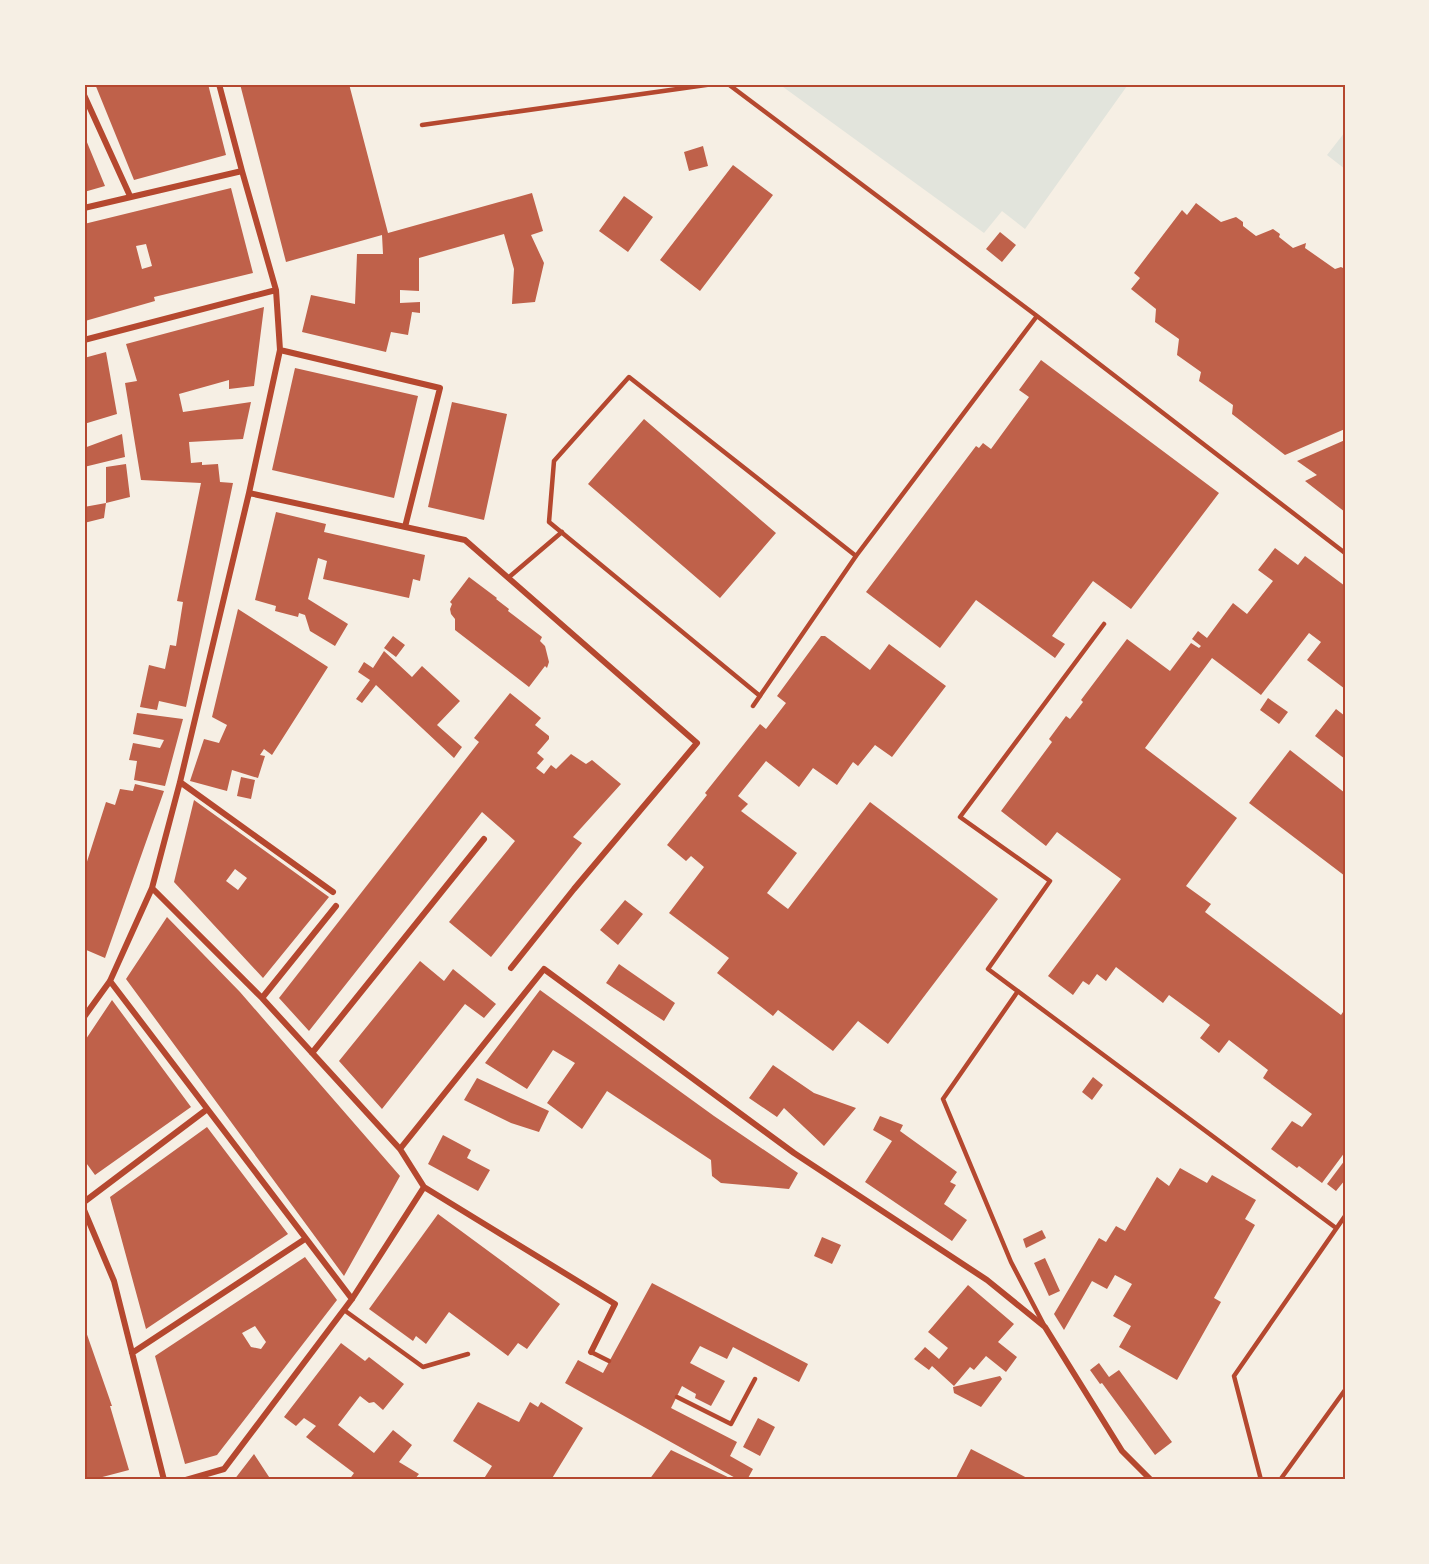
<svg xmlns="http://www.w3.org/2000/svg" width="1429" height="1564" viewBox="0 0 1429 1564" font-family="'Archivo Narrow',sans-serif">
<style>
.green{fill:#e2e4dc}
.building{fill:#bf614a;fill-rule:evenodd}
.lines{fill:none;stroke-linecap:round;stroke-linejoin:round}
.service{stroke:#b5482f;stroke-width:4.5}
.minor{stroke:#b5482f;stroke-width:6}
.neatline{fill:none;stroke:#b5482f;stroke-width:2}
</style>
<rect width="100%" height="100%" fill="#f6efe4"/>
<path class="green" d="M779,84H1125L1127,86L1025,229L1002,211L984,233Z
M1345,132V169L1327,155Z"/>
<path class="building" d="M95,84H208L226,155L134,180Z
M240,84H349L388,233L532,193L543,231L531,235L544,263L535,302L512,304L514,269L504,234L419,258V291L400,290V303L420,302V313L412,312L408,335L391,332L386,352L302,332L311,295L355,304L357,254H383L382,235L286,262Z
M84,135L105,186L84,192Z
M703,146L708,166L689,171L684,152Z
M733,165L773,195L700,291L660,260Z
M231,188L253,273L154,297L155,301L85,321L84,224ZM146,244L152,266L142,269L136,246Z
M624,196L653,217L628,252L599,231Z
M1196,203L1221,222L1236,217L1243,222V226L1256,236L1273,229L1280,234L1279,237L1293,248L1306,243L1305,248L1335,269L1341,267L1345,269V429L1285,455L1232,414L1233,405L1199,381L1201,372L1177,355L1179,339L1155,322L1156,309L1131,289L1140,278L1134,273L1182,210L1187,215Z
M1000,232L1016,245L1002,262L986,249Z
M264,307L254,386L229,389V380L179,394L183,412L251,402L243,439L189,442L191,463L202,462V465L218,464L220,482L233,483L186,707L159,701L157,710L140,707L149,665L165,669L170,645L176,646L183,602L177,601L201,483L141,480L125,383L137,381L126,344Z
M106,352L117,414L84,424V358Z
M1041,360L1219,493L1131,609L1093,581L1052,636L1065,644L1055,658L976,600L940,648L866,592L976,446L979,448L983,443L991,449L1029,397L1019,390Z
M295,368L418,396L394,498L272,470Z
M452,402L507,414L484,520L428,507Z
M644,419L776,533L720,598L588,484Z
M122,434L125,457L84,467V448Z
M1345,440V512L1305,481L1317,475L1297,461Z
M126,464L130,497L106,503L104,518L84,523V507L106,503V467Z
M276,512L326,524L324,532L425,555L420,581L413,579L409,598L323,579L327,561L318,558L308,599L348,624L335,646L310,631L305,615L299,613L298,617L275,611L276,606L255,600Z
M1275,548L1298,565L1305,556L1345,586V689L1307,660L1321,642L1309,633L1261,695L1212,658L1145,748L1237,818L1186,886L1211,904L1205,912L1341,1015L1345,1009V1152L1322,1183L1299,1166L1297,1168L1271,1149L1292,1121L1302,1127L1312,1114L1263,1078L1268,1070L1229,1040L1219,1053L1200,1038L1210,1025L1169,995L1163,1003L1116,967L1106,981L1097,974L1089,985L1083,981L1073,995L1048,976L1121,879L1057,832L1046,846L1001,811L1052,742L1049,739L1066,716L1070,719L1083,702L1081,700L1127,639L1170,671L1191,643L1199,648L1201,646L1192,639L1198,631L1207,638L1233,603L1247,614L1273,581L1258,570Z
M469,577L497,598L496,599L509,609L508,611L542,637L540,641L545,646L549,662L547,668L545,666L529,687L455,630V619L451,614L450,609L452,604L450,602Z
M238,609L328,667L272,755L264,749L260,755L265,756L258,778L232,770L227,791L190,781L204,739L219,743L227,725L212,717Z
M393,636L405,645L396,657L384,648Z
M821,636H825L870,670L889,644L946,686L892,757L875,745L858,766L853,762L837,785L813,768L799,787L766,761L738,796L748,804L741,811L797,853L767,893L788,909L870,802L998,899L888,1044L858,1021L833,1051L778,1010L773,1016L717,973L729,958L669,913L704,867L691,856L686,861L667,845L707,795L705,793L760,724L766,729L786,703L777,696Z
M384,651L412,677L422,666L460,701L437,725L462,747L454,758L376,685L362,703L356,699L370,680L358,672L364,662L373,668Z
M510,693L541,718L535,725L549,736V739L537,753L544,759L536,768L544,774L551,765L556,769L571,754L586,764L592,760L621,784L573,837L582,843L491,957L449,922L515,841L482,812L309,1031L279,998L479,742L474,738Z
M1268,698L1288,712L1279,724L1260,710Z
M1336,709L1345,716V759L1315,736Z
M137,713L183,719L165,786L134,780L137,761L129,760L133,743L160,748L164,740L133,734Z
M1290,750L1345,793V876L1249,803Z
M241,777L255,780L251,799L237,796Z
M135,784L164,791L105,958L84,949V871L106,802L115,805L120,789L133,791Z
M194,800L329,897L263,978L174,882ZM235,869L247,878L238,890L226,881Z
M625,900L643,914L618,945L600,930Z
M167,917L240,992L400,1176L344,1276L126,979Z
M420,961L444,981L453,969L496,1004L484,1018L465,1004L382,1109L339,1061Z
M619,964L675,1003L664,1021L606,983Z
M540,990L714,1116L798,1173L789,1189L721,1183L712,1176L711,1160L607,1091L582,1129L547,1103L575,1063L553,1050L527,1089L485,1063Z
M112,1000L191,1107L95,1175L84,1160V1042Z
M773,1065L814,1093L856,1108L824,1146L784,1108L777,1117L749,1098Z
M1093,1077L1103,1085L1092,1100L1082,1092Z
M477,1078L549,1111L539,1132L511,1123L464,1100Z
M880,1116L903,1125L900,1131L957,1172L950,1182L956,1185L944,1204L967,1220L952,1241L865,1182L892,1141L873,1130Z
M207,1127L288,1234L146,1329L110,1197Z
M443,1135L471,1150L467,1158L490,1170L478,1191L428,1164Z
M1345,1160V1180L1336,1191L1327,1184Z
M1180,1168L1207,1183L1212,1175L1256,1200L1245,1219L1255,1225L1214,1298L1221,1302L1177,1380L1119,1347L1131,1326L1113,1316L1132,1284L1115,1275L1107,1289L1092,1281L1064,1330L1054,1314L1099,1238L1106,1242L1116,1226L1125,1231L1157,1177L1169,1186Z
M438,1214L560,1304L527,1349L518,1343L508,1356L449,1312L426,1344L416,1336L413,1341L369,1309Z
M1042,1230L1046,1238L1026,1248L1023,1239Z
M822,1237L841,1245L832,1264L814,1256Z
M305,1257L337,1300L217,1455L185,1464L155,1356ZM255,1326L266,1342L261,1349L251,1347L242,1333Z
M1045,1258L1060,1291L1049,1296L1034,1263Z
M652,1283L808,1364L799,1382L733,1347L727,1359L700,1346L690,1363L725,1381L711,1406L695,1398L696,1394L682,1386L671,1408L737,1442L730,1456L753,1469L747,1480H739L565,1383L578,1360L603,1373Z
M968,1285L1014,1324L998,1342L1017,1357L1006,1372L986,1356L974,1370L970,1367L954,1386L932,1366L929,1370L914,1359L925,1347L939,1359L948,1348L928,1332Z
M84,1326L112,1406H110L129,1470L91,1480H84Z
M341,1343L365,1361L369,1357L404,1384L383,1410L374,1402L369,1403L360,1396L338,1425L374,1453L393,1430L412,1445L399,1462L419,1474L414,1480H349L354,1473L306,1437L316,1426L304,1418L296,1426L284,1417Z
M1099,1363L1109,1377L1119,1370L1172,1442L1155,1455L1102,1383L1100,1384L1090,1370Z
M1000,1376L1002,1379L981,1407L954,1393L953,1387Z
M478,1402L519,1422L530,1402L538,1407L541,1402L583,1428L551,1480H483L492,1466L453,1441Z
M758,1418L775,1427L760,1456L743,1447Z
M971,1449L1031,1480H955Z
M671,1450L734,1480H649Z
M254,1454L271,1480H234Z"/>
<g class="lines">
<path class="service" d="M728,84L1037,316L1345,553
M422,125L713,84
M508,578L562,532
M1104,624L960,817L1050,881L988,969L1336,1228
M760,696L549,522L554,461L629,377L856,556
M753,706L856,556L1037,316
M1018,991L943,1099L1011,1262L1044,1325
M344,1310L423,1367L468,1354
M591,1352L609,1361
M677,1397L731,1424L755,1379
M1261,1480L1234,1376L1345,1216
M1280,1480L1345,1390"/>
<path class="minor" d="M84,95L130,196
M84,208L242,171
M84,340L276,290
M280,350L440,388L405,527
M249,493L465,540L697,743L574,889L511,968
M180,782L333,892
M152,888L262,998L400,1149
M110,981L352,1299
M262,998L336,906
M84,1017L110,981L152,888L180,782L249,493L280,350L276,290L242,171L219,84
M312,1053L484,839
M84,1202L206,1110
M84,1210L114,1281L164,1480
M591,1352L615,1304L424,1187L400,1149L544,969L794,1153L987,1280L1045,1327L1122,1451L1151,1480
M132,1353L305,1239
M186,1480L224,1469L352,1299L424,1187"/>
</g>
<rect width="1429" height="1564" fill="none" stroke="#f6efe4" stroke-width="171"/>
<rect x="86" y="86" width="1258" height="1392" class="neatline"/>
</svg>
